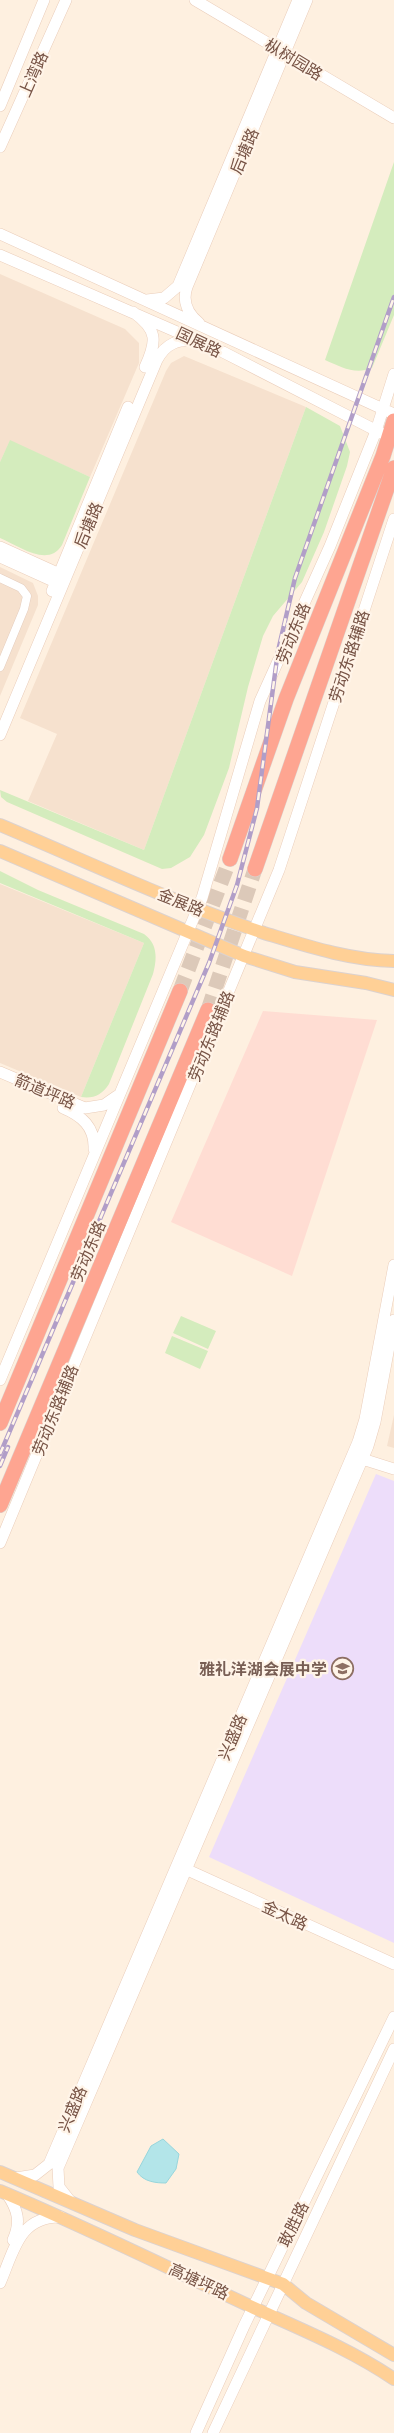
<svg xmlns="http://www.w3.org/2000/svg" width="394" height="2433" viewBox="0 0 394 2433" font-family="'Public Sans','Noto Sans SC',sans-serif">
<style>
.residential{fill:#f6e1ce}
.commercial{fill:#ffddd3}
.education{fill:#edddfa}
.green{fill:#d4ecbd}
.water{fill:#b3e5e9;stroke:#98d6dc}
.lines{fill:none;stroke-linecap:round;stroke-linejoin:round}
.highway-tunnel{stroke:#dcc9b9;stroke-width:15;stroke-dasharray:15 8;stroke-linecap:butt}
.street-casing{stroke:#e5cdbe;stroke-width:9}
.secondary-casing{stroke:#eacdba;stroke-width:12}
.primary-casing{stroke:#dcd2cf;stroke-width:14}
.highway-casing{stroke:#dcd2cf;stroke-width:16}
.street{stroke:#fff;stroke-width:8}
.secondary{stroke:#fff;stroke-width:11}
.primary{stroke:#ffd096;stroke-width:12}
.highway{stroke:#fea591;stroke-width:15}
.rail-casing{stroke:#b19ec8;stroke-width:4.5}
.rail{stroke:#fff4e8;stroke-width:2.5;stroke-dasharray:8;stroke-linecap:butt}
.labels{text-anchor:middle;stroke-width:4.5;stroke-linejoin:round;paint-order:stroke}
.street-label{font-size:16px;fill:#775345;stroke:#fff4e8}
.education-label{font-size:16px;font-weight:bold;fill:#785e54;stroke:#fff4e8;text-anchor:end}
</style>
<rect width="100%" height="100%" fill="#fef0e0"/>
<path class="residential" d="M0,274L125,329L139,343V363L90,477L10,441L0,462Z
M184,356L306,407L144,850L28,801L57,734L20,718L166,371L171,363Z
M0,567L33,583L38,596V605L0,696Z
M0,884L144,943L81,1097L0,1063Z
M394,1415V1448L387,1446Z"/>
<path class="commercial" d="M263,1011L377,1020L292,1276L171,1222Z"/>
<path class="education" d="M376,1474L394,1481V1943L209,1857Z"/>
<path class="green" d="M394,162V315L372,368C355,375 341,367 325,360Z
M306,407L340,426L350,452L347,466L324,532L302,582L273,616L263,636L248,687L229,768L204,835L190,857L171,868L162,869L7,802L1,797L0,790L144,850Z
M10,440L90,477L62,545C48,568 19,546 0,538V462Z
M0,871L38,890L144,934C158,944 157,959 153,974L109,1084C102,1095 93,1099 81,1097L144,943L0,883Z
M181,1316L216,1331L208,1349L173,1333Z
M172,1336L208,1351L200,1369L165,1353Z"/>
<path class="water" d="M163,2139L179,2154L176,2169L166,2183C156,2183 144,2182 137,2172L151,2146Z"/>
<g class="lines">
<path class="highway-tunnel" d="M180,991L230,859
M208,1010L255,869"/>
<defs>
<path id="street" d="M0,578L21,588L27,596L24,609L0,667"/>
<path id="secondary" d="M195,0L394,118
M0,106L44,0
M0,147L66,0
M0,234L394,414
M0,255L223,352L381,433
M147,300L164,298L178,286L298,0
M133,312C158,330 157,341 145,367
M199,323C188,314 182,301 187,287L307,0
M0,547L64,576
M0,557L62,585
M52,591L128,407
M0,735L157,360C166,343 178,339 197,341
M0,1072L85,1108L104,1105L117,1096
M63,1108C82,1116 95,1127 94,1149
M0,1380L202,898L260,701L330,546L376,431L394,374
M356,1457L394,1469
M0,1543L279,870L394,519
M181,1867L394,1964
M16,2178L35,2175L49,2164L358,1442L365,1419L394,1265
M7,2194C18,2210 21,2222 13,2240
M70,2201L59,2187L58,2168L368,1446L375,1422L394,1320
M0,2283C14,2251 19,2216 61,2217
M196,2433L244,2326L394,2017
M213,2433L394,2049"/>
<path id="primary" d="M0,825C88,862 174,903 264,933C307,946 349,960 394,961
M0,851L244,956L295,972L366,983L394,990
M0,2172L135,2230L283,2284L306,2303L394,2355
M0,2191C86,2227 168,2268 252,2307C300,2329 350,2349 394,2379"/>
<path id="highway" d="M230,859L286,699L383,456L394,421
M255,869L394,468
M0,1423L180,991
M0,1505L208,1010"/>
</defs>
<use href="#street" class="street-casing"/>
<use href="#secondary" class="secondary-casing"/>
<use href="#primary" class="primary-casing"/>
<use href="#highway" class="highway-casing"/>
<use href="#street" class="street"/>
<use href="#secondary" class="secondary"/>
<use href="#primary" class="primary"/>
<use href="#highway" class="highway"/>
<defs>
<path id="rail" d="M0,1454L209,963L237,885L257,808L278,651L295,578L394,297
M0,1466L8,1447"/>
</defs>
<use href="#rail" class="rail-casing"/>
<use href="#rail" class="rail"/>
</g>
<defs>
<symbol id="school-ring" viewBox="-11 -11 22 22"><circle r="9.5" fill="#fff4e8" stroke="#8d6e63" stroke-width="1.5"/><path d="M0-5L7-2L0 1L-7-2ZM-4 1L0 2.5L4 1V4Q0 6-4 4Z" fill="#8d6e63"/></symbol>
</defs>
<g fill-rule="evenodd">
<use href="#school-ring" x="330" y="1656" width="25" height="25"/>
</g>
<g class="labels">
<g class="street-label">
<text transform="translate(294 59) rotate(31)" y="6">枞树园路</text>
<text transform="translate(33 74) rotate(-66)" y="6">上湾路</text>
<text transform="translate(244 151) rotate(-67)" y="6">后塘路</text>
<text transform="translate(199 342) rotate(25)" y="6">国展路</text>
<text transform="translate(88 525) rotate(-67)" y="6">后塘路</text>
<text transform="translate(293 633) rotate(-68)" y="6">劳动东路</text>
<text transform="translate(349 656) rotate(-72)" y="6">劳动东路辅路</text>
<text transform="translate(181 902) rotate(22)" y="6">金展路</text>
<text transform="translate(211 1036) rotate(-68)" y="6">劳动东路辅路</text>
<text transform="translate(45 1091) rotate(23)" y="6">箭道坪路</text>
<text transform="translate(88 1251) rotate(-67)" y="6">劳动东路</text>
<text transform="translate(55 1410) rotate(-68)" y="6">劳动东路辅路</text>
<text transform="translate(232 1737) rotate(-67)" y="6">兴盛路</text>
<text transform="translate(285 1915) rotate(25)" y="6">金太路</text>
<text transform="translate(72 2109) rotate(-67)" y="6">兴盛路</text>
<text transform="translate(293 2224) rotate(-64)" y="6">敢胜路</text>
<text transform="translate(199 2281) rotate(25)" y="6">高塘坪路</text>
</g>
<g class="education-label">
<text x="327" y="1675">雅礼洋湖会展中学</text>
</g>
</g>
</svg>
